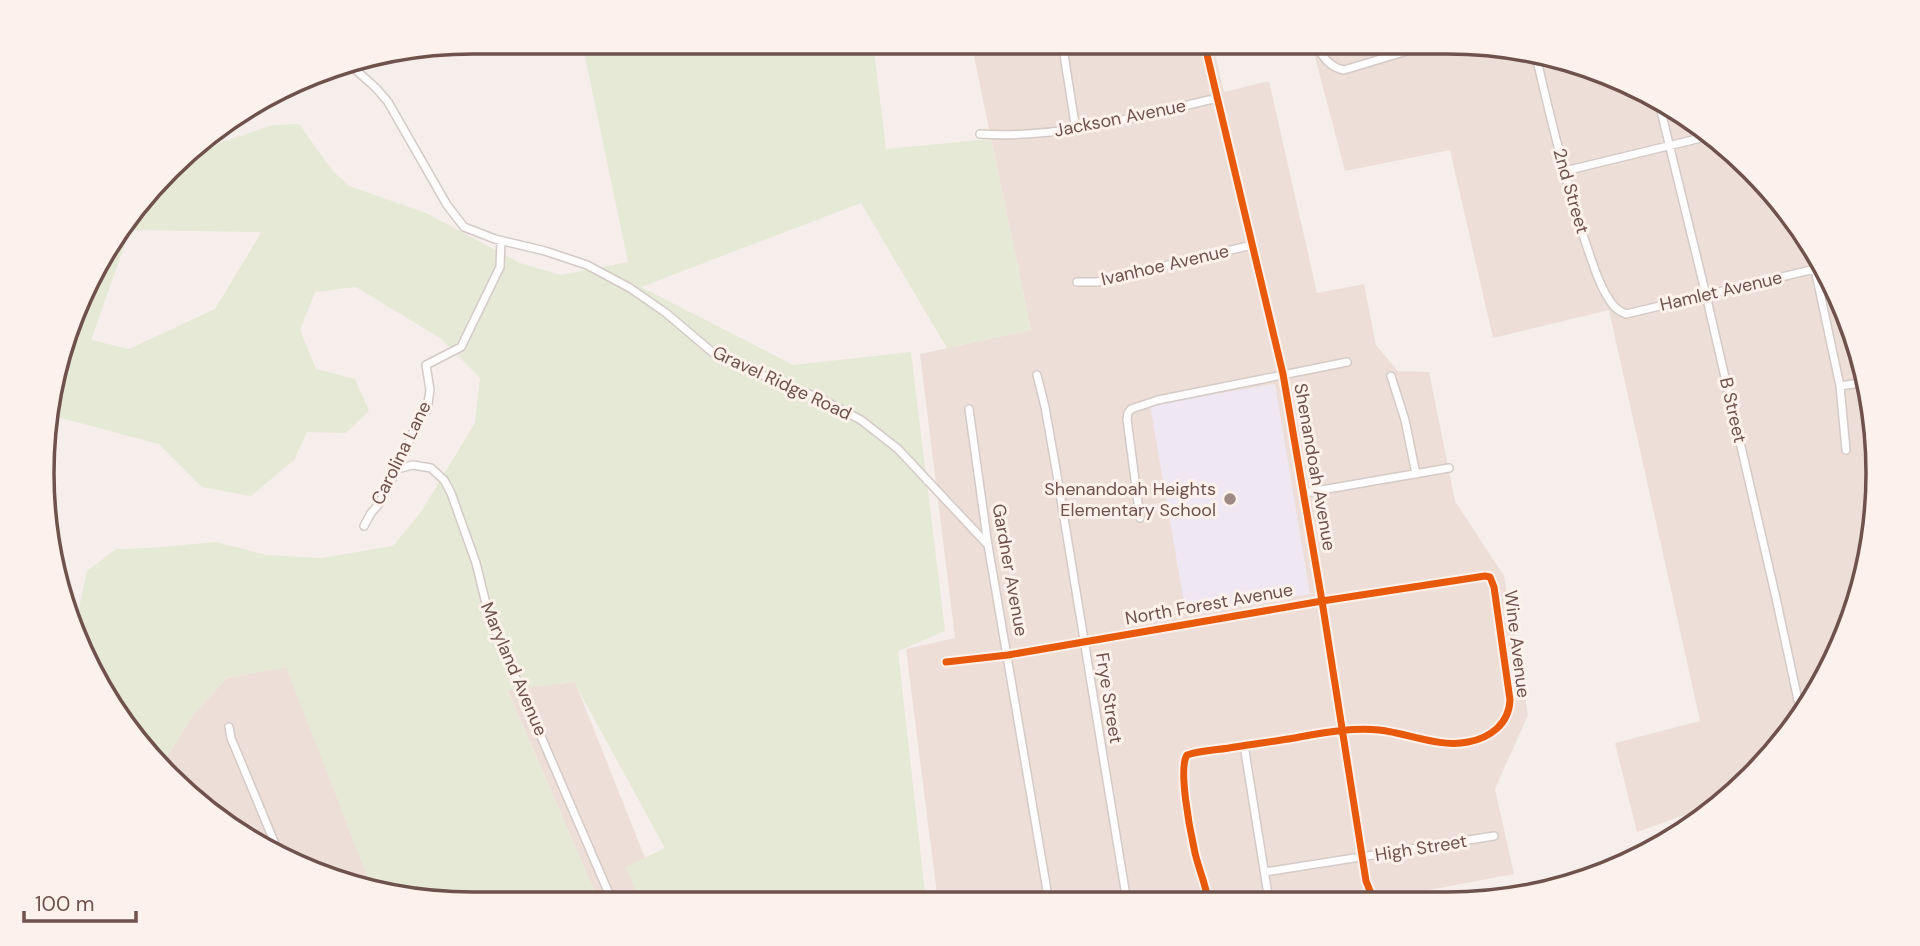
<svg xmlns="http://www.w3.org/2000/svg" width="1920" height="946" viewBox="0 0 1920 946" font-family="'DM Sans',sans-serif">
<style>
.residential{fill:#eddfd8}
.education{fill:#efe7f1}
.green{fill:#e6e9d6;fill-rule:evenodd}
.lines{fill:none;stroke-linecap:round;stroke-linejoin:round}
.minor-casing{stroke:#d4cac7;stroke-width:10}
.major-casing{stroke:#d3c9c7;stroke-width:13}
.minor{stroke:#fefcfc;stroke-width:7}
.major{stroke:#f0eae6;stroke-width:10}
.cycleway-casing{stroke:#fdf2eb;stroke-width:11}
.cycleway{stroke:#e8590c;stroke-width:7}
.poi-dot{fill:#9f8984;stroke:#fdf2eb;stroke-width:2.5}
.labels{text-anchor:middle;stroke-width:6;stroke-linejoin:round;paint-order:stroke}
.street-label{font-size:18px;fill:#70524d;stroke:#fdf2eb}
.poi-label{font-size:18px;fill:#70524d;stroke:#fdf2eb;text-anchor:end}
.rim{fill:none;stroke:#70524d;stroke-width:3.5}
</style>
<rect width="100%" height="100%" fill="#f5eeea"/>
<path class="residential" d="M971,42H1212L1224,92L1269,81L1317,293L1364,284L1376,345L1398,371L1429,372L1455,501L1504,576L1528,715L1495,789L1514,874L1418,892L1419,901L938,902L906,649L955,638L920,354L1031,330Z
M1311,42H1447L1612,75L1752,169L1845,308L1878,473L1845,638L1789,736L1712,812L1710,806L1637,832L1615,743L1700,721L1609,310L1493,338L1450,150L1345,171Z
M287,667L370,883L308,871L169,778L161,767L193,715L227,678Z
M575,682L663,903L600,904L507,689Z"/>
<path class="education" d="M1275,384L1310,594L1186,614L1150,405Z"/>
<path class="green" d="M582,42H873L886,149L991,139L1031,330L947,348L861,203L641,287L793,365L911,352L945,631L898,651L926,902L710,903L705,898L638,896L626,867L665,848L574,682L507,690L600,904H473L370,883L286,667L227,678L193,715L161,767L87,664L75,627L87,571L116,549L151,548L216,542L266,555L322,558L393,546L421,512L475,423L480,378L440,338L356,287L315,292L300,330L316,369L355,379L369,411L346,433L307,432L294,460L251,496L202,487L159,444L50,415V389L114,234L194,149L199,150L273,125L299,124L332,170L349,186L426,213L520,263L561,275L628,262ZM130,230L260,232L261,233L215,309L129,349L91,340Z"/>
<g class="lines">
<defs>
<path id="minor" d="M1062,42L1076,130
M1204,42L1283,374L1322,601L1366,881L1374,901
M1314,42C1322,55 1328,67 1344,70L1437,42
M1537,60C1551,121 1566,182 1585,241C1592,261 1600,289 1613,305C1617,310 1621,312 1626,314L1819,268
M348,63L376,88L388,102L447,205L464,227L495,239L545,251L587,265L630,288L666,313L718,357L821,399L861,420L898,449L988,545
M1660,107L1706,295L1776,598L1801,714
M980,134C1062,139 1139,116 1218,98
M1565,171L1705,137
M1813,260L1840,386L1846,450
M1077,282H1097L1252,245
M1037,375L1045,407L1057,475L1127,902
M1391,376L1405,420L1416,474
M1840,386L1860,383
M969,409L988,545L1049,902
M397,469L413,465L431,468L444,480L451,493L476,563L489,616L613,903
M1304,493L1449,468
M1140,518L1127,419L1128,413L1131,409L1158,400L1347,362
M364,526L371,513L379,504L397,469L417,423L427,410L430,390L426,365L461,347L500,267L501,241
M946,662L1008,655L1322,601L1485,576L1490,577L1494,587L1510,700C1509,724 1490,738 1468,742C1439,748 1408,733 1379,730C1349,727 1317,734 1288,739C1270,742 1253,744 1235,747C1220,750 1202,750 1187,755C1178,768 1190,830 1194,848C1197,866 1206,883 1208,901
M229,727L231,738L278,851
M1244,745L1269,901
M1265,872L1494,836"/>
<path id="major" d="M1633,859L1663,842"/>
</defs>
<use href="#minor" class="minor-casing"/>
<use href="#major" class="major-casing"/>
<use href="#minor" class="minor"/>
<use href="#major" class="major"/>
<defs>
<path id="cycleway" d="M1204,42L1283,374L1322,601L1366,881L1374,901
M946,662L1008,655L1322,601L1485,576L1490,577L1494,587L1510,700C1509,724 1490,738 1468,742C1439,748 1408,733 1379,730C1349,727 1317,734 1288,739C1270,742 1253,744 1235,747C1220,750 1202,750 1187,755C1178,768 1190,830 1194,848C1197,866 1206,883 1208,901"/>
</defs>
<use href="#cycleway" class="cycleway-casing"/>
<use href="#cycleway" class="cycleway"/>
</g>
<circle class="poi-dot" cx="1230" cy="499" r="7"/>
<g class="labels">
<g class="street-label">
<text transform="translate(1120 118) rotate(-11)" y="6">Jackson Avenue</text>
<text transform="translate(1571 191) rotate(74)" y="6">2nd Street</text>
<text transform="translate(1165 265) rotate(-13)" y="6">Ivanhoe Avenue</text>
<text transform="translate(1721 291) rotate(-13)" y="6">Hamlet Avenue</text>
<text transform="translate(782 383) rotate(25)" y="6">Gravel Ridge Road</text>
<text transform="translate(1733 410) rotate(77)" y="6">B Street</text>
<text transform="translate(401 453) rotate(-64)" y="6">Carolina Lane</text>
<text transform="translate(1315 467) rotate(80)" y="6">Shenandoah Avenue</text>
<text transform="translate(1010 570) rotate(80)" y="6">Gardner Avenue</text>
<text transform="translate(1209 604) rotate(-10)" y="6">North Forest Avenue</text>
<text transform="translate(1517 644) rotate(83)" y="6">Wine Avenue</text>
<text transform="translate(514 669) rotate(67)" y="6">Maryland Avenue</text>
<text transform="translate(1109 698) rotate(81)" y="6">Frye Street</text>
<text transform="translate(1421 848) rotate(-9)" y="6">High Street</text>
</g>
<g class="poi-label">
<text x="1216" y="495">Shenandoah Heights<tspan x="1216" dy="21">Elementary School</tspan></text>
</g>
</g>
<path d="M0 0H1920V946H0ZM473 54H1447A419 419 0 0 1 1866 473V473A419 419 0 0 1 1447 892H473A419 419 0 0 1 54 473V473A419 419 0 0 1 473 54Z" fill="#fdf2eb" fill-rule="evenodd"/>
<path class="rim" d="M473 54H1447A419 419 0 0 1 1866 473V473A419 419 0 0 1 1447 892H473A419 419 0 0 1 54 473V473A419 419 0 0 1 473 54Z"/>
<path d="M24 911v10h112v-10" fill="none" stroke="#70524d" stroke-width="3.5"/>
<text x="35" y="911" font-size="21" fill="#70524d" stroke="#fdf2eb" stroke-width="5" paint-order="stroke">100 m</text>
</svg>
